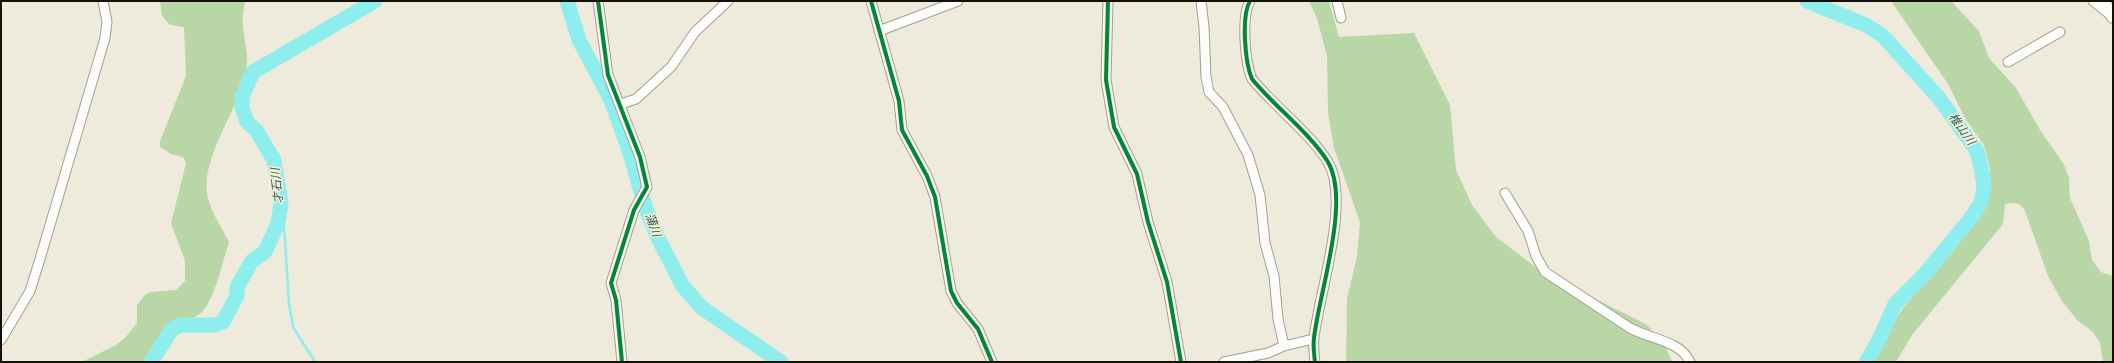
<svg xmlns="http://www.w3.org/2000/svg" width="2114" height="363" viewBox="0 0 2114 363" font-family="'Noto Sans','Noto Sans JP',sans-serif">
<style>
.forest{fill:#b9d6a6}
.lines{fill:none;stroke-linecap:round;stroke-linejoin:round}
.stream{stroke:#8eeeed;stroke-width:2.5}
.river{stroke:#8eeeed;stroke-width:15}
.minor-casing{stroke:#a29f93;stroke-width:11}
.major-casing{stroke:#a29f93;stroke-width:14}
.minor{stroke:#fcfcfa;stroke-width:9}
.major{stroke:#fcfcfa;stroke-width:12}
.cycleway-casing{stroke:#f6efd4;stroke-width:6}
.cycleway{stroke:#00873e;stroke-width:4}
.labels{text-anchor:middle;stroke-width:3;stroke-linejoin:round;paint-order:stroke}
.water-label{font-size:12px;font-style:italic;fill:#286163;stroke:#f6efd4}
</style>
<rect width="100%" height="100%" fill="#eeebdc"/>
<path class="forest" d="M160,1H245C244,9 242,18 243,25C244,42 249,53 246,71C240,108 198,161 208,198C211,212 222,228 229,242C223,259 214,306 198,315C189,321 179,321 170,328L147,362H82L116,345L125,338L137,323V305L145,295L150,292L176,290L185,281V261L171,223L186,163L183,157L171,154L160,147V141L186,76L184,27L170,25L162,16Z
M1309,1H1329L1339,37L1414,33L1450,105L1456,170L1472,205L1496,237L1545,274L1646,324L1664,343L1672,362H1346L1347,298L1357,257L1360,222L1334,148L1328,113L1327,56L1317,18Z
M1891,1H1951L1979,31L1989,58L2016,88L2040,130L2063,163L2069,177L2070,198L2089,241L2092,260L2101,272L2113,276V362H2103L2100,343L2093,332L2077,320L2062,301L2048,276L2025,211C2020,202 2015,202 2005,204L2003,224L1912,335L1896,362H1869L1903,308L1978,220L1987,195L1990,169L1984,145L1966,120L1948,84Z"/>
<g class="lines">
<path class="stream" d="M280,214L284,225L289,303L293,327L315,362"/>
<path class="river" d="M567,1L579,40L610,98L629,150L645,206L657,236L682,285L702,308L781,362
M1807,1L1866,25L1882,35L1939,98L1977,151L1981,167L1984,186L1981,203L1971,218L1925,274L1895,304L1879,340L1866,362
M151,362L172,329L181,325H215L223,322L237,296V287L252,261L265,252L278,223L281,203L274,160L256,130L247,122L242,108V97L253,72L375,1"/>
<defs>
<path id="minor" d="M598,1L608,75L640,157L647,187L634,210L611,283L616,300L622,362
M871,1L899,101L902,130L927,176L935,197L951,291L957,303L978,329L992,362
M1108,1L1106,80L1114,127L1137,174L1148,222L1167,282L1181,362
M1201,1L1204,27L1206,77L1209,92L1223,107L1248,155L1260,195L1265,243L1274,276L1278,319L1284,346
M1250,1C1241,16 1245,63 1252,79C1274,106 1310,133 1328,162C1351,201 1319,293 1314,338C1313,346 1314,354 1315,362
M1337,1L1341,18
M2093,1L2108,13
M879,31L958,1
M2008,62L2060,32
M621,104L636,99L671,67L695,32L728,1
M1505,193L1528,231L1536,256L1545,272L1630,328C1650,339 1681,341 1690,362
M1,340L30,291L40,259L105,38L107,22L103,1
M1224,362L1268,353L1284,346L1313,339"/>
<path id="major" d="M2103,1L2113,17"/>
</defs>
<use href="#minor" class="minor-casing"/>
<use href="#major" class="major-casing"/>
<use href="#minor" class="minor"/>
<use href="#major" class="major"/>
<defs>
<path id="cycleway" d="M598,1L608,75L640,157L647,187L634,210L611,283L616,300L622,362
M871,1L899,101L902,130L927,176L935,197L951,291L957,303L978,329L992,362
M1108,1L1106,80L1114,127L1137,174L1148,222L1167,282L1181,362
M1250,1C1241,16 1245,63 1252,79C1274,106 1310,133 1328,162C1351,201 1319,293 1314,338C1313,346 1314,354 1315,362"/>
</defs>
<use href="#cycleway" class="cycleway-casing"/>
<use href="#cycleway" class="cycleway"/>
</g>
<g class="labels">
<g class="water-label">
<text transform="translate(1962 129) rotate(54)" y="4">椎山川</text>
<text transform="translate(277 186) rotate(-96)" y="4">才石川</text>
<text transform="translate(653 225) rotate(70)" y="4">蒲川</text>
</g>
</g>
<rect width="2114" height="363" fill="none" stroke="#141208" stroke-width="4"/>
</svg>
